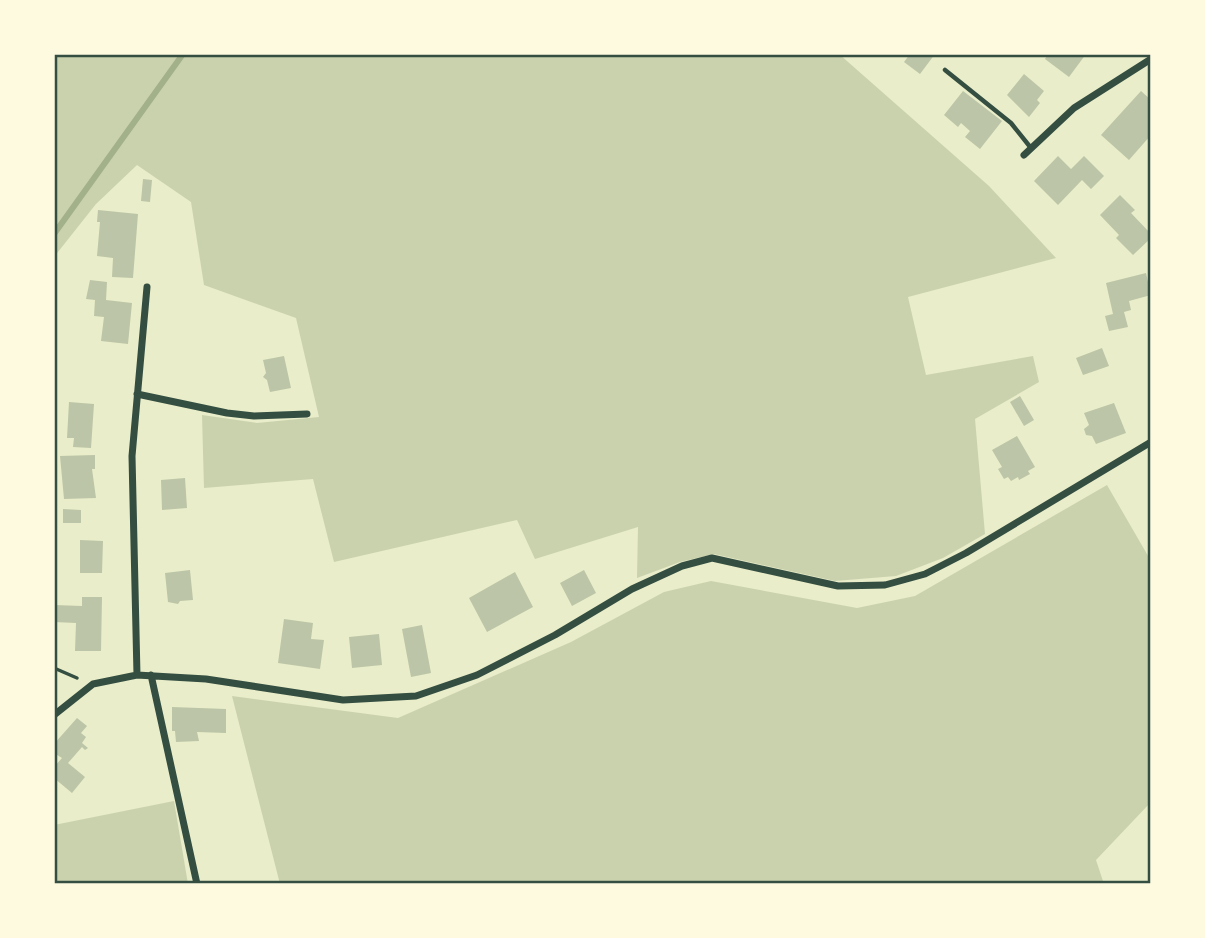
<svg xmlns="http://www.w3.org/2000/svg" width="1205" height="938" viewBox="0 0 1205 938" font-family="Commissioner,sans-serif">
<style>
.green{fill:#cad2ad}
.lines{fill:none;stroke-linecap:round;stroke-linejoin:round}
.stream{stroke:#a3b18a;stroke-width:6}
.building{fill:#bcc5a7}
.path{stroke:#344e41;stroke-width:3.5}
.service{stroke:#344e41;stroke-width:4.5}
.minor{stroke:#344e41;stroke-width:7}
.neatline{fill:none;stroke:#344e41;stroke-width:2.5}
</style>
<rect width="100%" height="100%" fill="#e9edc9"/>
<path class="green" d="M54,54H839L989,186L1056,258L908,297L926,375L1033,356L1039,382L975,419L985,534L943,558L896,576L835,581L714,554L680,562L637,578L638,527L535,559L517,520L334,562L313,479L204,488L202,415L257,423L319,417L296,318L204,285L191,202L137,165L96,204L54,257Z
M1107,485L1151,561V802L1096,860L1104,884H280L232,696L398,718L571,642L664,592L711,581L857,608L915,596Z
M174,801L188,884H54V825Z"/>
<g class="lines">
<path class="stream" d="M54,234L183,54"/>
</g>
<path class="building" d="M910,54H935L920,74L904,62Z
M1048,54H1086L1069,77L1045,59Z
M1024,74L1044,91L1037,100L1040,103L1029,117L1007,95Z
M963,91L1002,121L980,149L965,137L970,131L961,123L958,127L944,115Z
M1141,91L1151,100V135L1129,160L1101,135Z
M1058,156L1071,169L1084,156L1104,176L1091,189L1082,180L1058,205L1034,181Z
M143,179L152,180L150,202L141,201Z
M1120,195L1135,210L1131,213L1151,234V238L1133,255L1116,238L1119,235L1100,215Z
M98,210L138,214L133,278L112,277L113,258L97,256L100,222H97Z
M1146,273L1151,295L1129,301L1131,310L1124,312L1128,327L1109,331L1105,316L1113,314L1106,283Z
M90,280L107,282L106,300L132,303L128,344L101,341L104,317L94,316L95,300L86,299Z
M1102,348L1109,366L1083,375L1076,358Z
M284,356L291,388L270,392L267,380L263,377L266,373L263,360Z
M1020,396L1034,420L1024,426L1010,402Z
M69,402L94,404L91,448L73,447L74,438H67Z
M1114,403L1126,433L1096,444L1092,436L1086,435L1084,429L1089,425L1084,413Z
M1017,436L1035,467L1028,471L1030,474L1019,480L1018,477L1011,481L1008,477L1004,479L998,469L1002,467L992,450Z
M95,455V469H92L96,498L64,499L60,456Z
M185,478L187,508L162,510L161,480Z
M63,509L81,510V523H63Z
M80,540L103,541L102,573H80Z
M190,570L193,600L180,601L178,604L168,602L165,573Z
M584,570L596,593L572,606L560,583Z
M515,572L533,607L487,632L469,598Z
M82,597H102L101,651H75L76,623L54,622V605L82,606Z
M284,619L313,623L311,639L324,640L320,669L278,663Z
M422,625L431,673L411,677L402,629Z
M379,634L382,665L352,668L349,637Z
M172,707L226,709V733L197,732L199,741L176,742L175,731H172Z
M77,718L87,726L81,733L86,737L82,743L88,748L85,750L82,747L68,763L85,777L72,793L54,778V767L62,758L54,753V744Z"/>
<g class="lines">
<path class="path" d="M54,668L77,678"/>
<path class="service" d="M945,70L1011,123L1031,148"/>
<path class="minor" d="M1024,155L1074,108L1151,59
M137,394L227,413L254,416L307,414
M137,675L132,456L147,287
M151,675L197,884
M54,715L93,684L137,675L206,679L343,700L416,696L477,675L555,635L632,589L682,566L712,558L838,586L885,585L925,574L966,553L1151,442"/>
</g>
<rect width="1205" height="938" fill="none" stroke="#fefae0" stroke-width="112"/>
<rect x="56" y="56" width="1093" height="826" class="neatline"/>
</svg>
